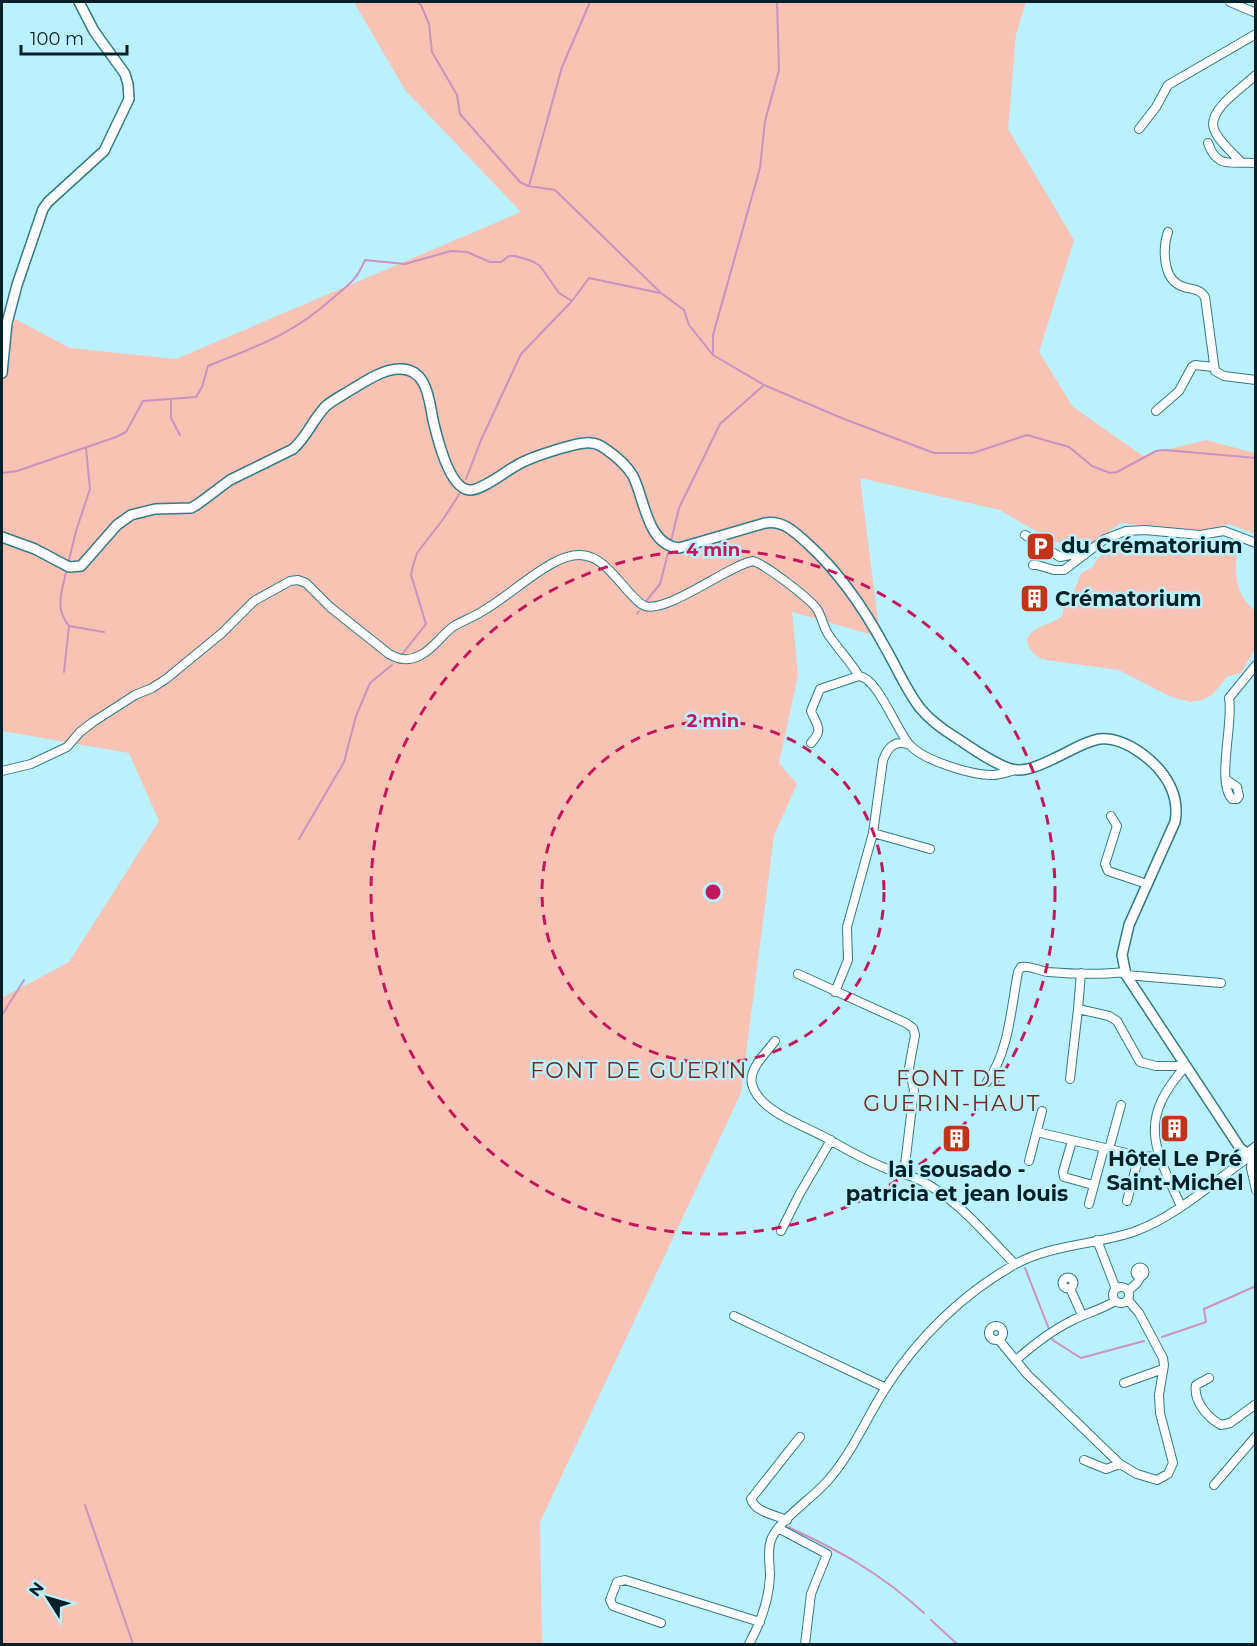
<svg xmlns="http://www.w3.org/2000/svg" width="1257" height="1646" viewBox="0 0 1257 1646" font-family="Montserrat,sans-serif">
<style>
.green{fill:#f8c2b5}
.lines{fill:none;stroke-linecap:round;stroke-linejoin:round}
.stream{stroke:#ca93c0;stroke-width:2}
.minor-casing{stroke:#347987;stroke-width:10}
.tertiary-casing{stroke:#347987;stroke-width:12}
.minor{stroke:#fff;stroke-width:8}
.tertiary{stroke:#fff;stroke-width:9}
.ring{fill:none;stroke:#c2185b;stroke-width:3;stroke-dasharray:10 8}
.labels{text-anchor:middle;stroke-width:5;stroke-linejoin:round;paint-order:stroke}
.poi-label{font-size:21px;font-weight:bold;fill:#042127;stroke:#bbf1fe;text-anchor:start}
.neighbourhood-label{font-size:22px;letter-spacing:1.5px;fill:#6f2b1d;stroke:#bbf1fe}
.centre{fill:#c2185b;stroke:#bbf1fe;stroke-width:3}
.ring-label{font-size:18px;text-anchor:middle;font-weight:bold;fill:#c2185b;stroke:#bbf1fe;stroke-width:5;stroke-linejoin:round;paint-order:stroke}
</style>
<rect width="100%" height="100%" fill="#bbf1fe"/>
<path class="green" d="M354,2H1026L1016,35L1008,129L1074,240L1039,352L1073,407L1143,456L1206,440L1255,453V534L1229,524L1201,532L1121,523L1090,545L1054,542L1000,510L860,478L880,637L792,612L798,675L779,763L797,784L774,835L741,1093L540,1522L542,1644H2V998L69,962L159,821L129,753L2,731V312L70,348L176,359L521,212L405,90Z
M1149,543L1232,547L1237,551C1234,575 1236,595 1255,611V649L1241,673L1227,677L1212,695L1202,700L1190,702L1169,696L1119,670L1045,660C1035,656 1028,650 1027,639C1034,624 1052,626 1063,615L1064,603L1071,599L1081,573L1093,567C1101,546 1130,544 1149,543Z"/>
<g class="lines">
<path class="stream" d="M417,2L421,5L429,24L432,52L457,95L460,114L520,182L528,186L555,190L661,293L684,310L689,325L713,355L764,385L844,419L934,453H973L1027,435L1069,447L1092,466L1110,473L1117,472L1156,451L1165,450L1256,458
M529,186L562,67L590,2
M713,353V335L760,168L765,121L779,70L777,2
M171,401V418L180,435
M2,473L17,471L116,437L126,432L143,401L196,397L202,387L208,366C257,346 292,335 333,298C349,284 356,281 365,260L405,264L451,251L467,252L490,262H501L509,256H515L532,261L540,266L559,293L572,301L589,278L660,293
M466,479L481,440L521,354L572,301
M671,541L679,508L720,424L764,385
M69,560L76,531L90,489L86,448
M647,600L660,584L668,553
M637,614L639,611
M69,626L104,632
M403,653L426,624L411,575L413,566L417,553L444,518L462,490
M64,672L69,626C54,607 62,593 66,572
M299,839L344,762L356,716L370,683L392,665
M2,1015L24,980
M1025,1268L1049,1329
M1162,1337L1206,1322L1204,1309L1256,1286
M1052,1339L1054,1341L1081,1358L1144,1341
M85,1505L133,1644
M786,1526C840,1551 879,1572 924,1613
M931,1620L957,1644"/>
<defs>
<path id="minor" d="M1230,2L1256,13
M1139,129L1156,107L1168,85L1256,34
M1208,143C1217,170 1233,161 1256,163
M1241,162C1232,152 1218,141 1214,129C1207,110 1243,87 1256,75
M1168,232C1163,246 1162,276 1179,285C1188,290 1199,287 1205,297L1215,371L1224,376L1256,380
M1156,411L1179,391L1192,367L1195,365L1214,367
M1025,535L1060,557L1085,552
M1033,565H1037L1054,570H1064L1105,539L1126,531L1145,530L1200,535L1224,531L1256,543
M811,743C824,729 817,726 811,711L820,689L859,676C878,678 897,732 910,745C924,761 972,775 992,775C1000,775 1007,772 1015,770
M2,771L31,764L67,747L80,732L93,722L135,695L152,688L166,679L222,633L254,601L290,581L298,580L306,583L330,607L389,654C400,660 408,661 419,656C434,649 441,635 454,626C464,620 476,616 486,609C509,595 529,576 553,563C590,542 605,565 628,591C633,596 639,604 645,606C668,613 729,565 753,561C766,565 809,598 817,609C822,617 823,626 828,634C838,649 850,661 859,676
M1227,780L1237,787L1239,796L1237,799H1232C1216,782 1234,721 1229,698L1256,665
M1111,816L1117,826L1105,864L1108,871L1147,884
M873,833L930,849
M1081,973L1078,1009L1109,1016L1117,1021L1140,1062L1156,1066H1186
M798,974L906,1023L913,1028L915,1035L909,1068L914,1090L904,1173
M1126,975L1221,983
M835,992L848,960L847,927L873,833L883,760C888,747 895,739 910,745
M775,1041C767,1052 748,1069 752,1084C759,1112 806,1126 828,1139C847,1150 865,1160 885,1168C896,1173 908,1174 920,1180C961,1202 983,1232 1015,1264
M1070,1079L1078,1009
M987,1082C1009,1052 1011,1008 1018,972L1021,967C1030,965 1039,971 1048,972C1073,974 1100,975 1125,972
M1037,1132L1139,1156L1159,1157
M1072,1141L1063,1172L1064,1177L1093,1185
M1109,1149L1121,1105
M1246,1154L1256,1146
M1252,1158L1251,1168L1256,1190
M1029,1161L1042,1111
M1127,1201L1139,1156
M1089,1204L1104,1148
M1181,1206C1154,1148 1137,1120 1186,1066
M781,1231L799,1195L831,1140
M1097,1240L1116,1289
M1135.5 1272a4.5 4.5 0 1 1 9 0a4.5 4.5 0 1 1-9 0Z
M1062.5 1283a5.5 5.5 0 1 1 11 0a5.5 5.5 0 1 1-11 0Z
M1113 1295a8 8 0 1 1 16 0a8 8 0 1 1-16 0Z
M1070,1288L1082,1315
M1128,1291L1137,1283L1141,1276
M734,1316L886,1388
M989 1333a7 7 0 1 1 14 0a7 7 0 1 1-14 0Z
M999,1340L1027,1374L1120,1464L1137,1474L1157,1480L1168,1474L1173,1463L1160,1413L1159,1395L1164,1365L1163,1358L1139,1313L1128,1300
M1016,1360C1033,1345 1051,1331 1071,1321C1086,1313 1101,1310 1115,1301
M1209,1378L1196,1385C1193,1401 1208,1418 1221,1425L1230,1423L1256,1404
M1124,1383L1163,1369
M1084,1460L1106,1469L1120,1464
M1214,1485L1256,1436
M787,1520C775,1515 755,1512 751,1499L800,1437
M778,1528L827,1554L811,1594L805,1644
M661,1623L613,1606L610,1600L617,1582L625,1580L760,1622
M749,1644C760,1624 769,1599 770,1576C770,1564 767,1551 771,1540C778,1520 816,1496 830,1478C853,1451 866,1419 885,1389C917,1339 962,1294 1014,1265C1051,1244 1097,1245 1136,1231C1178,1215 1213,1182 1249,1157"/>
<path id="tertiary" d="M2,373L7,323L17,285L43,209L48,202L104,151L129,99L128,84L125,74L94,31L79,2
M2,537L35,549L69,567L81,566L117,525L131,515L155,509L191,508L198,504L230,480L293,449C307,437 313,419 326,406C333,400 341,396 349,391C363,383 382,369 399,369C427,368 429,399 433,420C437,437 449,488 469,490C482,491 508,469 521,463C532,457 579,441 591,443C596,443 603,447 607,450C617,457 627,466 633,476C645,500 647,545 679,548L765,523C783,520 795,532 808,544C840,573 865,610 886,649C897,668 906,690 920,708C929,719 942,729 955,737C969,746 1003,771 1019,770C1030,770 1043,764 1053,759C1067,753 1083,742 1099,739C1120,736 1144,753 1158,768C1172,784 1179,801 1175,822L1129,925L1122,955L1126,975L1240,1148L1256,1160"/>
</defs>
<use href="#minor" class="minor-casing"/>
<use href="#tertiary" class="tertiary-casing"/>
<use href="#minor" class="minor"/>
<use href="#tertiary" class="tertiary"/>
</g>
<g class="ring">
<circle cx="713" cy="892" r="171"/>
<circle cx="713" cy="892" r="342"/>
</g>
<defs>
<symbol id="parking-square" viewBox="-11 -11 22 22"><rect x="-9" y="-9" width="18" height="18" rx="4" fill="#c0351a" stroke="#bbf1fe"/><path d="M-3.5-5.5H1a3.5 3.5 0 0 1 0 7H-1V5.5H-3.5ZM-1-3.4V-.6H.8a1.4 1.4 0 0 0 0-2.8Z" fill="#fff"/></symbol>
<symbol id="building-square" viewBox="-11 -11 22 22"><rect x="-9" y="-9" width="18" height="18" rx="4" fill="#c0351a" stroke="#bbf1fe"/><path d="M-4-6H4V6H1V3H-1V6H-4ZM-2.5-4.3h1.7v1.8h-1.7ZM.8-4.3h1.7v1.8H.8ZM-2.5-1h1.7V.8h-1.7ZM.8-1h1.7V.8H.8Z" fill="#fff"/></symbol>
</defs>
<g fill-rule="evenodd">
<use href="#parking-square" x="1024" y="530" width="33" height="33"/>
<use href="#building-square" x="1018" y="582" width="33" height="33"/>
<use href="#building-square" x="1158" y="1112" width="33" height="33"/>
<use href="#building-square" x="940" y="1122" width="33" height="33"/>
</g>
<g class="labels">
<g class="poi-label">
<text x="1061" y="553">du Crématorium</text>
<text x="1055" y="606">Crématorium</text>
<text x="1175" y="1166" text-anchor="middle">Hôtel Le Pré<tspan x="1175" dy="24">Saint-Michel</tspan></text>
<text x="957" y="1177" text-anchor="middle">lai sousado -<tspan x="957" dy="24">patricia et jean louis</tspan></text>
</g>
<g class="neighbourhood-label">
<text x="639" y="1078">FONT DE GUERIN</text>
<text x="952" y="1086">FONT DE<tspan x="952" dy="25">GUERIN-HAUT</tspan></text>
</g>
</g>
<circle cx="713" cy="892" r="9" class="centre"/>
<g class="ring-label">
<text x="713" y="556">4 min</text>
<text x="713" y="727">2 min</text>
</g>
<rect width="1257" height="1646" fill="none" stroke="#042127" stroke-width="6"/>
<g transform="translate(48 1598) rotate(307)" stroke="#bbf1fe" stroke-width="4.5" paint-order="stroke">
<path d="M0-4.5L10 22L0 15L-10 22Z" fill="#042127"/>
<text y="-9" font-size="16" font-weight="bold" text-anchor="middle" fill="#042127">N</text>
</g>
<path d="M21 45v9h106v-9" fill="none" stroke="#042127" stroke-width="3"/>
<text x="30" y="45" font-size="18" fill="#042127" stroke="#bbf1fe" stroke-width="4.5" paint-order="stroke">100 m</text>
</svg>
